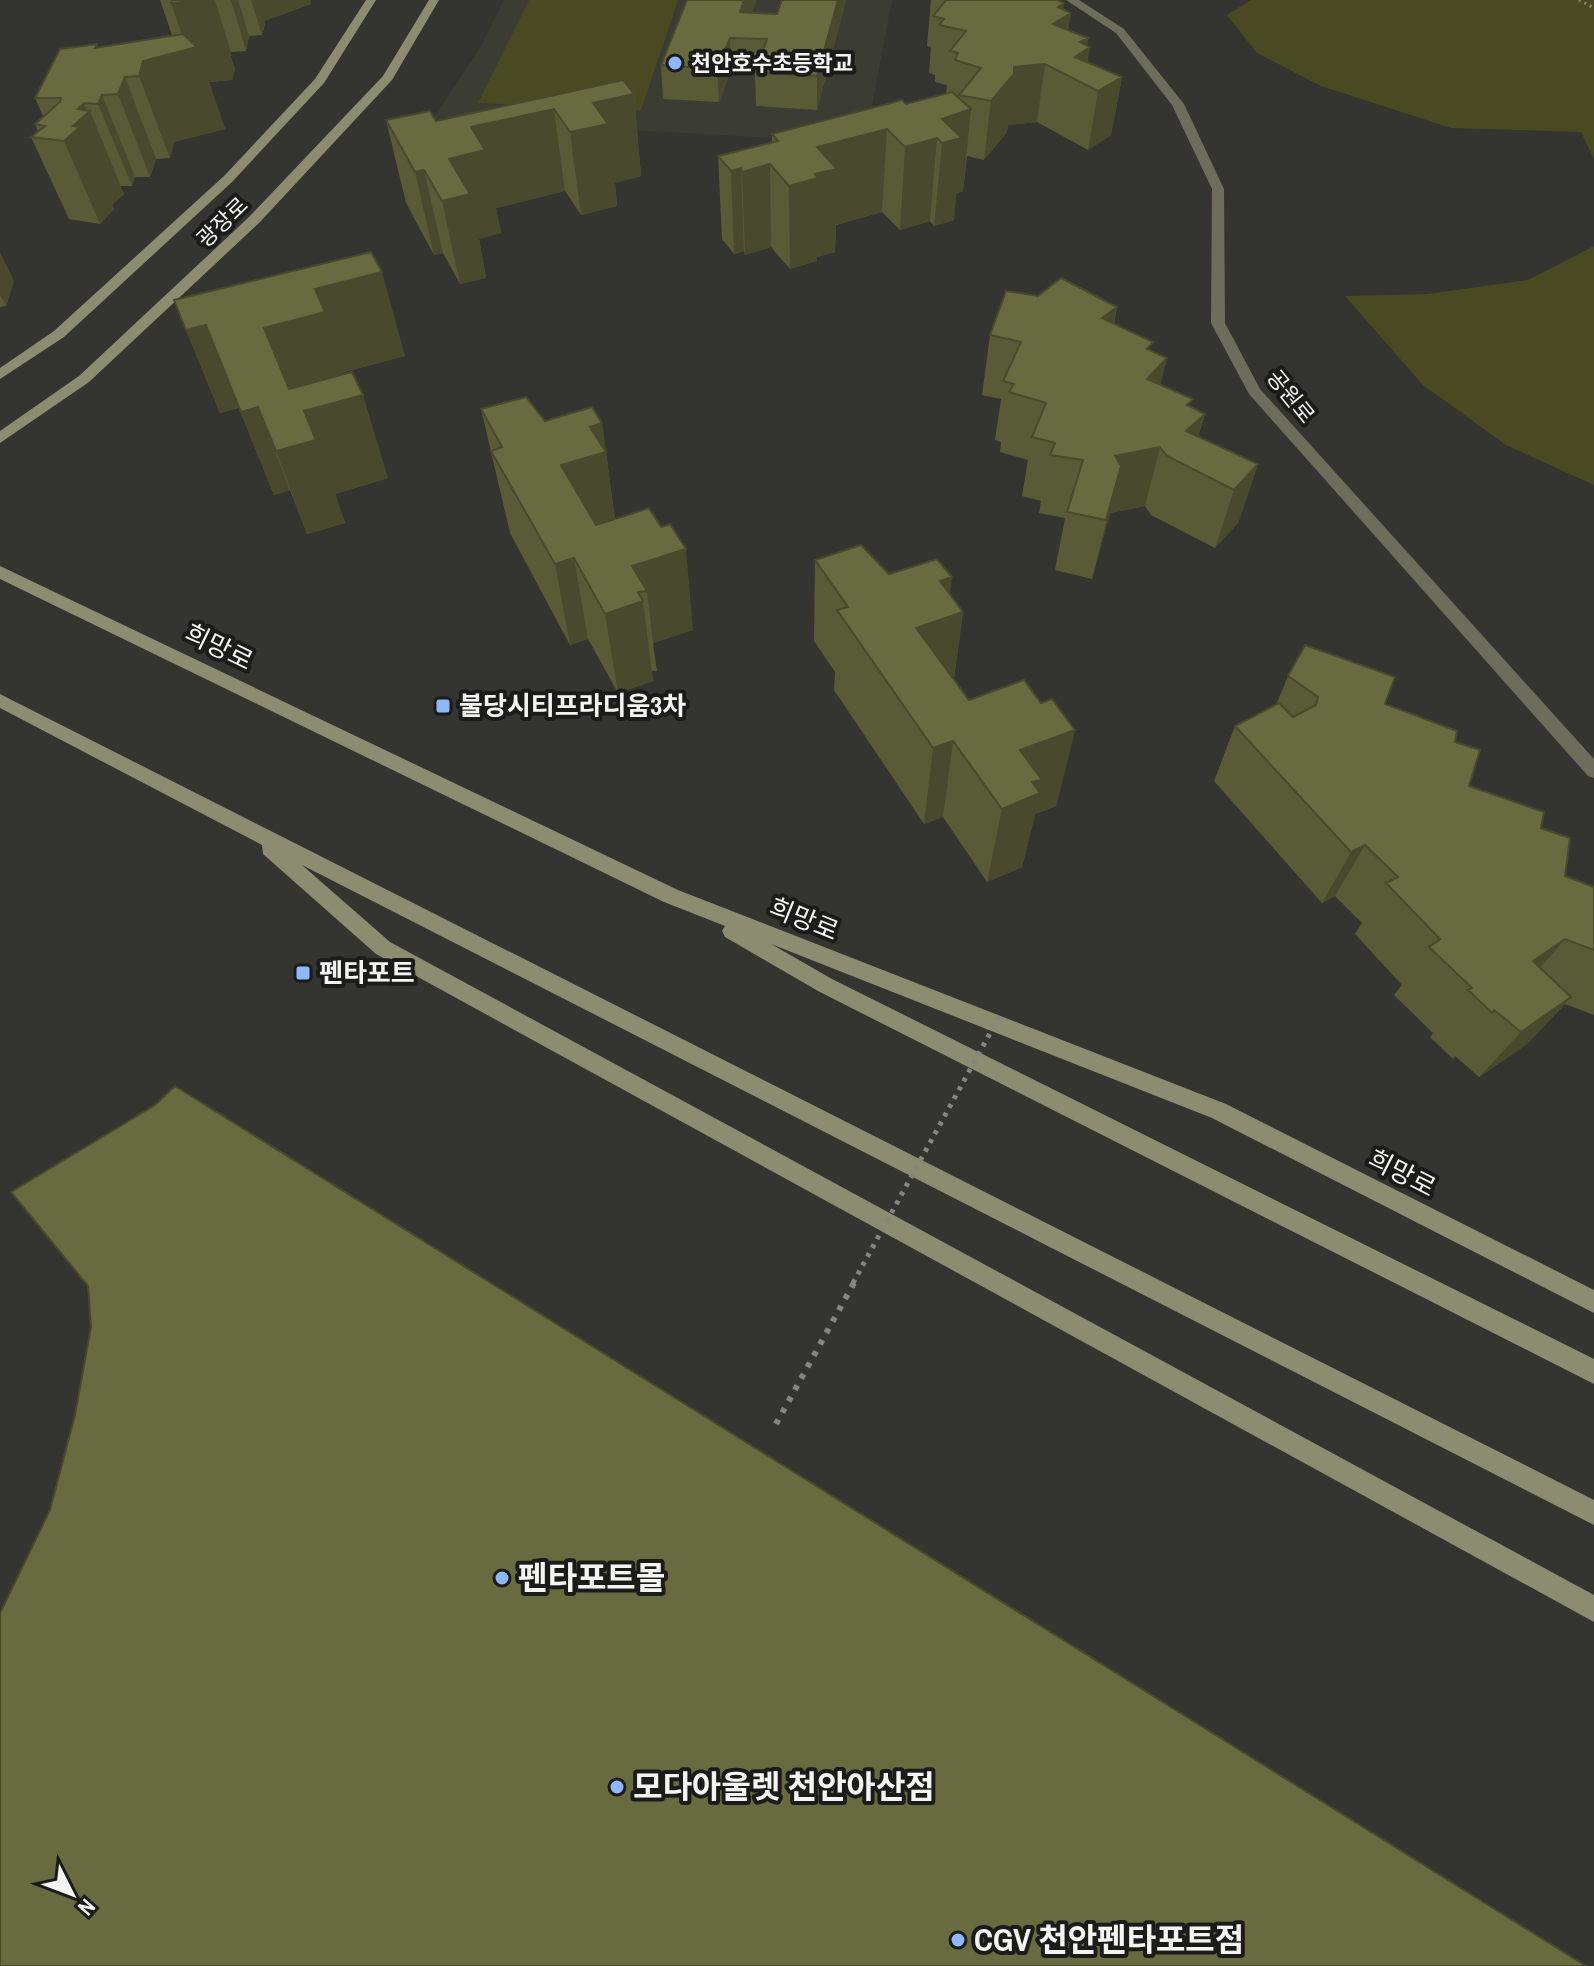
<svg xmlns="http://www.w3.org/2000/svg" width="1594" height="1966" viewBox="0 0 1594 1966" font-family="'Archivo Narrow','Noto Sans KR',sans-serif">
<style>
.built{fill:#3b3c33}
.green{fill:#4a4a22}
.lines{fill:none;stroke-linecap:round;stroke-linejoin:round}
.path{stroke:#858582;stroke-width:3;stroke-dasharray:2 4;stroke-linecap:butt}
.tertiary{fill:#6c6d5b;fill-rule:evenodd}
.secondary{fill:#8b8c70;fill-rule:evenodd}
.path-bridge-far1{stroke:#858582;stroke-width:5;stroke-dasharray:4 6;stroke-linecap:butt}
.path-bridge{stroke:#858582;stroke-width:6;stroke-dasharray:5 8;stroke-linecap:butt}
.wall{fill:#595b37}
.shaded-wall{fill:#494a2d}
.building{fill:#686a40;stroke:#494a2d;stroke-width:2}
.poi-dot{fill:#8eb8fd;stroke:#1b1b1a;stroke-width:3}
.labels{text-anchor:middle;stroke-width:8;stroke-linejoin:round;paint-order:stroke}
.far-poi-label{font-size:22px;font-weight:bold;fill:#f4f4f2;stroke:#1b1b1a;text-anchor:start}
.far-street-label{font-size:22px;fill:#f4f4f2;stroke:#1b1b1a}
.street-label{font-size:26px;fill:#f4f4f2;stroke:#1b1b1a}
.poi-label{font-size:26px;font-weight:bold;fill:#f4f4f2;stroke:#1b1b1a;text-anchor:start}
.near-poi-label{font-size:32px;font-weight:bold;fill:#f4f4f2;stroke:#1b1b1a;text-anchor:start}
</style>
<rect width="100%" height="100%" fill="#343431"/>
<path class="built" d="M504,0H892L865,143L433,119L481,46Z"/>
<path class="green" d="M529,0H678L641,110L478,103Z
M1251,0H1594V159L1581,132L1451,128L1321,86L1257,53L1227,15Z
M1594,246V485L1506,445L1423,385L1345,296L1428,294L1528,280Z"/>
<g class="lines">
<path class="path" d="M1579,0L1594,8"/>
<path class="tertiary" d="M1066,0H1079L1124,29L1184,104L1224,189L1225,323L1260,389L1594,759V778L1588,776L1249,394L1211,323L1212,189L1172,105L1116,33Z"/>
<path class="secondary" d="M366,0H376L324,83L232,182L64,337L0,379V368L54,331L224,176L315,79Z
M429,0H439L392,80L259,223L89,382L0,443V431L79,376L249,217L383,76Z
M0,566L678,890L1226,1104L1594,1290V1313L1212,1118L771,944L832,979L1594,1359V1384L818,991L725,937L722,931L725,926L664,902L0,579Z
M0,694L1594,1500V1525L302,865L390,942L1594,1595V1622L376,954L263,854L262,845L0,708Z"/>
<path class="path-bridge-far1" d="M853,1283L1000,1015"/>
<path class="path-bridge" d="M776,1424L855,1281"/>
</g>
<path class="wall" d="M160,0H310L311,4L264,21L265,24L262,35L249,36L246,51L231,52V57L235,69L232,80L209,82L225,129L174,142L170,158L156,159L150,177H135L132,186H120L124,194L112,205L114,209L100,224L69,219L31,137L38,131L35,124L43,116L35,98L97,44L98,48L172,35Z
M846,0L817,110L756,106L755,72L731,71L719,102L663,99L661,65L753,13L777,14Z
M931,0H1057L1063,9L1071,13L1068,30L1088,38L1087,45L1088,62L1122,77L1111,135L1088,150L1037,122L1008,125L1007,132L984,160L967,156L963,191L956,194L954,220L934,226L930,221L900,230L882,212L836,225L835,252L817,257V261L790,269L771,247L745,255L744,251L734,254L722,239L718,156L772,143V134L906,104L946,94L947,85L935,82V75L929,73L931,47L927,46Z
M634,94L641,176L615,183L617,206L581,215L565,191L496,208L501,233L479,239L486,278L460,284L443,253L434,255L406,203L386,120L436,121Z
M0,253L14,281L6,306L0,307Z
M1117,307L1114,324L1151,351L1167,358L1160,385L1191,407L1205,414L1198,437L1258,464L1238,523L1215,548L1151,515L1145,506L1110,513L1092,579L1055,570L1065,518L1039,513L1041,501L1022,496L1028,460L1000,452L1001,442L995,440L1001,399L982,395L990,335Z
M186,330L405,356L344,372L388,478L335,494L345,523L307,534L290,490L274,495L239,408L220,413Z
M481,409L545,421L602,423L615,519L693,630L653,643L657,671H652L653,681L618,693L588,639L570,645L510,533Z
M815,560L889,574L949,594L963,612L954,679L969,700L1041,703L1075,730L1056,806L1035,814L1022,867L987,882L943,817L924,824L834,690L835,672L814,641Z
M1288,676L1385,704L1455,742L1469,786L1541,828L1565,876L1594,887V1015L1565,1004L1527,1044L1479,1077L1455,1056L1453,1059L1430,1037L1433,1033L1394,995L1402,985L1355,934L1362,923L1335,896L1322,903L1214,781L1235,726L1276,705Z"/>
<path class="shaded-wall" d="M202,0H215L231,52V57L235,69L232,80L209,82L225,129L174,142L170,158L139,76L143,61L187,50L171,3Z
M231,0H238L249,36L246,51Z
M251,0H310L311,4L264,21L265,24L262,35Z
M744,0H757L743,38L740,12Z
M838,0H846L817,110V76Z
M1064,3L1062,19L1071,13L1062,70L1053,24L1058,7Z
M730,38L731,71L719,102L717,69Z
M1088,38L1086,50L1090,47L1084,84L1075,57L1080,42Z
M1045,64L1037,122L1008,125L1007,132L984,160L991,101L1014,67Z
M125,77L156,159L150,177L118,94Z
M1122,77L1111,135L1088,150L1098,91Z
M634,94L641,176L615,183L617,206L581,215L570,132L593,103Z
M102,95L135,177L132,186L98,104Z
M84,103L88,113L90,111L124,194L112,205L114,209L100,224L64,141L78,109Z
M554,109L565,191L496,208L501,233L479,239L486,278L460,284L442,201L449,159L471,127Z
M971,109L963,191L956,194L954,220L934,226L942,143V119Z
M887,129L882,212L836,225L835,252L817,257V261L790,269L789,186L817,147Z
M937,138L930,221L900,230L905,147Z
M770,164L771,247L745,255L742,172Z
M741,168L744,251L734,254L731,171Z
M424,170L443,253L434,255L415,172Z
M0,253L14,281L6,306L0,295Z
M382,272L405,356L344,372L351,396L293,411L264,328L315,289Z
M1117,307L1105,366L1102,318Z
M206,325L239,408L220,413L186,330Z
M1167,358L1152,418L1147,379Z
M363,395L388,478L335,494L345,523L307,534L276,451L304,411Z
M258,407L290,490L274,495L241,412Z
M1205,414L1189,467L1186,431Z
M602,423L617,535L576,548L561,465L590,427Z
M1160,447L1145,506L1110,513L1092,579L1108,514L1115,456Z
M1258,464L1238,523L1215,548L1234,490Z
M686,549L693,630L653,643L647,591L638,592L643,601L653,681L618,693L605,614L632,566Z
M574,558L588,639L570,645L555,564Z
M952,577L947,618L963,612L952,692L916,628L940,581Z
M1075,730L1056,806L1035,814L1022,867L987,882L1002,809L1020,750Z
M953,741L943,817L924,824L933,748Z
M1365,845L1335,896L1322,903L1351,852Z
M1565,939L1523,988L1533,961Z
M1571,997L1527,1044L1479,1077L1521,1032Z"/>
<path class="building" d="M172,0H202L171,3Z
M687,0H744L740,12L777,14L782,0H838L817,76L755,72L767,39L730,38L717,69L661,65Z
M946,0H1057L1064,3L1058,7L1071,13L1053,24L1088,38L1080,42L1090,47L1075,57L1122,77L1098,91L1045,64L1014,67V74L991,101L959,95L981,68L955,60L958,53L950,51L966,31L939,25L944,19L933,16Z
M183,34L197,47L143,61L139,76L125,77L118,94L102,95L98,104L84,103L78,109L90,111L73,126L80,127L64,141L31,137L45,126L35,124L60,102L61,98H35L60,49L97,44L95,48Z
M623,80L634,94L593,103L608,124L570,132L554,109L471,127L485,150L449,159L470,194L442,201L424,170L415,172L386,120L430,111L436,121Z
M952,92L971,109L942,119L962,138L942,143L937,138L905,147L887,129L817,147L837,169L815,174L818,178L789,186L770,164L742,172L741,168L731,171L718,156L778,141L772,134L902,100L906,104Z
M371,252L382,272L315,289L325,312L264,328L289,389L352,372L363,395L304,411L316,440L276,451L258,407L241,412L206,325L186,330L174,300Z
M1061,278L1117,307L1102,318L1153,342L1147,349L1167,358L1147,379L1193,399L1187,405L1205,414L1186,431L1258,464L1234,490L1167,456L1160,447L1115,456L1121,466L1106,520L1067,512L1083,460L1050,455L1055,443L1032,437L1046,403L1009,392L1014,384L1003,381L1021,342L990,335L1006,291L1038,296Z
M526,397L545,421L592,407L602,423L590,427L606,452L561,465L596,525L649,508L661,527L670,524L686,549L632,566L647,591L638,592L643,601L605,614L574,558L555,564L491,451L502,447L481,409Z
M861,545L889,574L937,559L952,577L940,581L963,612L916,628L969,700L1024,680L1041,703L1052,699L1075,730L1020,750L1042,780L1032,782L1040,793L1002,809L953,741L933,748L837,610L848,607L815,560Z
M1305,645L1395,677L1385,704L1457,731L1455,742L1480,750L1469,786L1544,812L1541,828L1570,838L1565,876L1594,887V950L1565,939L1533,961L1571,997L1521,1032L1494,1010L1492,1013L1468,990L1472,988L1429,947L1440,939L1386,883L1398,877L1365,845L1351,852L1235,726L1279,703L1293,717L1316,705L1318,697L1288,676Z
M175,1086L1586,1966H0V1613L50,1510L75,1415L91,1327L88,1286L11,1192L155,1105Z"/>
<g class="poi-dot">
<circle cx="675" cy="63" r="8"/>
<rect x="435" y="698" width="16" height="16" rx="4"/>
<rect x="295" y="965" width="16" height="16" rx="4"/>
<circle cx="502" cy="1578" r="8"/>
<circle cx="617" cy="1787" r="8"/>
<circle cx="958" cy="1940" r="8"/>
</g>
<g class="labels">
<g class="far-poi-label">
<text x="691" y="71">천안호수초등학교</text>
</g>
<g class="far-street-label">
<text transform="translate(222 222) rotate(-44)" y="8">광장로</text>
<text transform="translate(1291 396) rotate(51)" y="8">공원로</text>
</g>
<g class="street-label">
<text transform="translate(219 647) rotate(26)" y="9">희망로</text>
<text transform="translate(804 919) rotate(22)" y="9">희망로</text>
<text transform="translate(1402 1173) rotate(27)" y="9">희망로</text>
</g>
<g class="poi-label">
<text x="459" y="715">불당시티프라디움3차</text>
<text x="319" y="982">펜타포트</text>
</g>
<g class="near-poi-label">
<text x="518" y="1589">펜타포트몰</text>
<text x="633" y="1798">모다아울렛 천안아산점</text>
<text x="974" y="1951">CGV 천안펜타포트점</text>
</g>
</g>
<g transform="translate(72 1894) rotate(132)" stroke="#1b1b1a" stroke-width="6" paint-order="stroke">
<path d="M0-6L14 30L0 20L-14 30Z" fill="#f4f4f2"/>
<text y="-12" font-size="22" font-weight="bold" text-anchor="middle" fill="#f4f4f2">N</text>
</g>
</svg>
